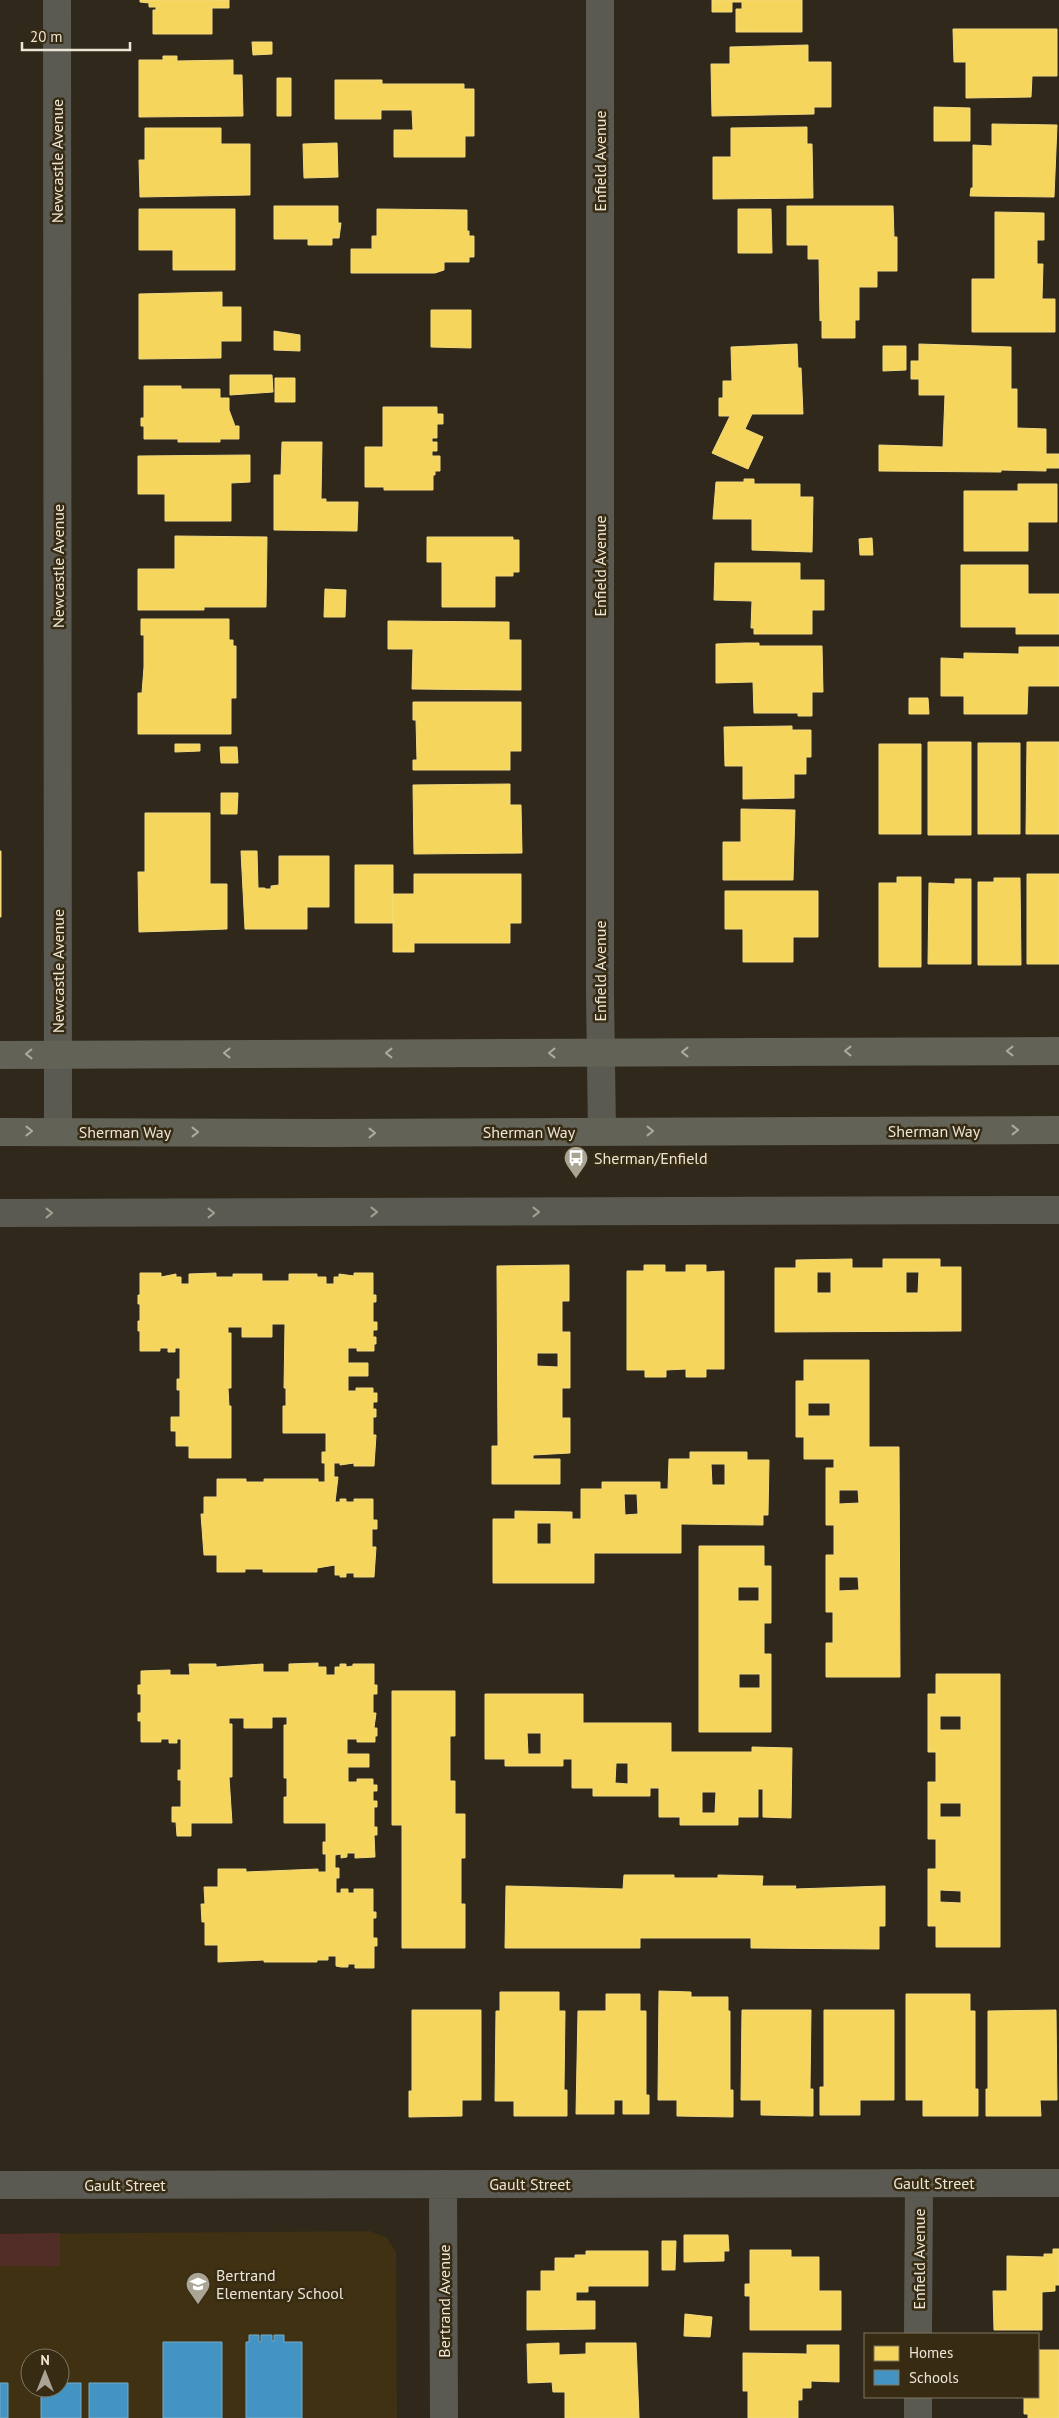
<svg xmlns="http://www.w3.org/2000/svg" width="1059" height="2418" viewBox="0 0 1059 2418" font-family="'PT Sans',sans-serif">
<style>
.built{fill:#3f3112;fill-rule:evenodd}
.green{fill:#522c27}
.homes{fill:#f6d55c;stroke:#f3da81;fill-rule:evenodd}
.schools{fill:#4393c3;stroke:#76acc9}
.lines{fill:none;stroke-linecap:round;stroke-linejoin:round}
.street{stroke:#5a5a52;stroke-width:28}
.primary{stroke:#626257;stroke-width:28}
.oneway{stroke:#aeab9d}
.oneway2{stroke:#a4a094}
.labels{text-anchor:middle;stroke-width:5;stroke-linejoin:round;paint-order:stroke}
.street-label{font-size:16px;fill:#ede6d7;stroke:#372c13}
.poi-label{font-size:16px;fill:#ede6d7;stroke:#372c13;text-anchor:start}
</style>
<rect width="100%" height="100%" fill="#2f281b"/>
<path class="built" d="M370,2231L387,2238L396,2252L397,2418H0V2234ZM30,2358H60V2388H30Z"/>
<path class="green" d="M60,2233V2266H0V2234Z"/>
<path class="homes" d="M140,0H229V8H212V34H153V10H156V7H149V3L140,2Z
M712,0H802V32H736V9H742V2H732V12H712Z
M953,29H1057V76H1032L1031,97L966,98V62H954Z
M252,42H272V54L253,55Z
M808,45V62H831V107H814V114L712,116L711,64H730V47Z
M163,56H177V61L233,60V75H242L243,116L139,117V60H163Z
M277,78H291V116H277Z
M335,80H382V84H464V89H474V136H465V157H394V130H413L412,110H381V119H335Z
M934,107L970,108V141H934Z
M992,124L1057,125L1054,197L970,196L971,188H973V145L992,146Z
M807,127V144H812L813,198L713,199V157H731V128Z
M145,128H221V144H250V195L140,197L139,160H145Z
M337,143L338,177L304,178L303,144Z
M274,206H338V223H341L339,238H332V245H308V239H274Z
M787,206H893L894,237H897V271H877V287H859V320H855V338H822V320L820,321L819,259H808V245H787Z
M139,209H235V270H173V250H139Z
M377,209L467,210V231H469V236H474V257H469V262H444V270L435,273H351V249H372V236H377Z
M738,209H771L772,253H738Z
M995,212L1044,213V240H1037V264H1043L1042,299H1055V332H972V279H995Z
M222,292V307H241V341H221V358L139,359V294Z
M431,310H471V348L431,347Z
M274,331L300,335V351L274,350Z
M797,344L798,368H801L803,414H752L745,429L763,437L748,469L712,453L730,416H719V398H723V381H732L731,347Z
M919,344L1011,347V389H1017V428L1046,429V454H1059V468H1046V471L1001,470V472L879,471V445L943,447L945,395H919V379H911V361H919Z
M883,346H906V370L883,371Z
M230,375H272L273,392L230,395Z
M275,378H295V402H275Z
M144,386H181V389H220V398H229V410L235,426H239V439H220V442H178V439H144V426H141V418H144Z
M383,407H437V414H443V424H437V438H432V442H437V451H432V456H440V471H435V475H433V490H384V487H365V447H383Z
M282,442H322L321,499H326V502H358L357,531L274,530V475H281Z
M250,455V482L231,483V521H165V494H138V456Z
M744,479H754V484H800V497H813L812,552L752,550V519H713L716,482H744Z
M1018,484H1057V522H1028V551H964V491H1018Z
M175,536L267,537L266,607H204V610H138V569H175Z
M427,537H513V540H519V572H513V576H495V607H442V562H427Z
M872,538L873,555H860L859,539Z
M715,563H800V580H824V610H812V634H754V628H751L752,601L714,600Z
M961,565H1028V594H1059V634H1016V627H961Z
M325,589L346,590L345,617H324Z
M141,619H229V640H233V646H236V698H231V734H138V693H142L144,667V635H141Z
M388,621L509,622V640H521V690L412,689L413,649H388Z
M745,643H759V646H822L823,692H812V716H798V713H754L753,682L716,683V644Z
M1019,647H1059V686H1028L1027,714H964V696H941V658L964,659V653L1019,654Z
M909,698H928L929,714H909Z
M413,702H521V751H510V770H413V760H417L416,720H413Z
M792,726V730H811V757H806V774H794V798L743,799V766H725L724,727Z
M928,742H971V835H928Z
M1027,742H1059V834H1026Z
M978,743H1020V834H978Z
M175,744H200V751L175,752Z
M879,744H921V834H879Z
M220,747H237L238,763H221Z
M510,784V805H521L522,853L414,854L413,785Z
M221,793H238L237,814H221Z
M741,809L795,810L793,880H723V842H741Z
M145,813H210V884H227V929L139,932L138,872H145Z
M0,851H1V917H0Z
M241,851H257L258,888H265V889H271V886L279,885V856H329V907H307V929H245Z
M355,865H393V923H355Z
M414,874H521V923H510V943H414V952H393V894H414Z
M1027,874H1059V964H1027Z
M897,877H921V967H879V883H897Z
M994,878H1020L1021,965H978V882H994Z
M955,879H971V964H928L929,883L955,884Z
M725,891H818V937H793V962H743V929H725Z
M852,1259V1268H883V1259H940V1267H961V1331L775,1332V1268H796V1260ZM817,1272H831V1293H817ZM906,1272H919L918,1293H906Z
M569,1265V1301H562V1332H570V1388H562V1418H570V1453L533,1455V1459H560V1484H492V1446H498L497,1266ZM537,1353H558V1367L537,1366Z
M644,1265H665V1272H686V1265H706V1272L724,1271V1369H706V1377H686V1369L666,1370V1377H645V1370H627V1271H644Z
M140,1273H161V1277L176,1274V1277H181V1284H189V1274L216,1273V1277H233V1274H262V1281H289V1274H317V1277H326V1284H334V1277H339V1274L354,1276V1273H373V1295H376V1302H373V1322H377V1330H373V1337H376V1344H374V1351H357V1348H348V1363H368V1376H348V1391H356V1388H373V1393H377V1402H373V1409H376V1417H373V1435H376L374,1466H354V1463L340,1465V1463H334V1477H338L335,1502H340V1499H346V1502H354V1499H373V1520H377V1529H372V1547H376L374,1577H354V1573H346V1577H340V1575H335V1565L317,1568V1572H263V1569H245V1572H217V1555H204L201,1514H204V1497H217V1479H246V1482H264V1479H318V1482H325V1463H322V1452H326V1433H283V1406H286V1388H284L285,1324H272V1337H242V1327H228V1333H231V1388H228L229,1406H231V1458H189V1446H176V1431H171V1417H180V1390H177V1379H180V1348H175V1352H168V1348H160V1351H140V1331H138V1321H140V1304H138V1295H140Z
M804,1360H869V1447H899L900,1677H826V1643H833V1612H826V1555H834V1525H826V1468H834V1459H804V1437H796V1381H804ZM808,1403H830V1416H808ZM839,1490H858L859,1503L839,1504ZM839,1577H858L859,1590L839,1591Z
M690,1452H747V1460H769L768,1515H763V1525L681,1524V1553H594V1583H493V1519H515V1511L572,1512V1519H581V1489H602V1482H660V1489H668L669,1459H690ZM711,1464H725V1485H712ZM624,1494H637L638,1514L625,1515ZM537,1523H551V1544H537Z
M699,1546H764V1566H771V1623H764V1654H771V1732H699ZM738,1587H759V1601H738ZM739,1674H760V1688H739Z
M318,1663V1667H326V1675H335V1667H340V1664H346V1667L353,1666V1664H374V1685H377V1694H373V1713H376L374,1728H377V1736H375V1742H357V1739H347V1754H369V1767H348V1782H357V1779H373V1785H377V1791H373V1801H377V1807H374V1827H377V1835H374L375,1857L355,1858V1853H347V1857L341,1858V1854L335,1855V1868H339V1878H336V1893H341V1889H348V1893H354V1889H373V1912H376V1918H373V1938H377V1946H374V1968H355V1964H348V1967H341L336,1966V1956H328V1960H317V1962H264V1960L218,1962V1945H205V1922H202L201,1904H205L204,1887H218V1869H246V1872L318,1869V1872H326V1854H323V1842H326V1823H284V1797H287V1778H284V1725H287V1717H272V1728H244V1718H229V1724H232V1777H229L232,1823H191V1836H177L176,1822H172V1807H181V1780H178V1770H181V1739H177V1743H169V1739H161V1742H141V1721H138V1713H141V1694H138V1685H141V1671L170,1670V1675H190L189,1664H216V1667L263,1664V1672H289V1664Z
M936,1674H1000V1947H936V1926H928V1869H936V1839H928V1782H936V1752H928V1694H936ZM940,1716H961V1730H940ZM940,1803H961V1817H940ZM940,1890L961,1891V1903L940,1902Z
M392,1691H455V1736H450V1781H455V1814H465V1858H461V1904H465V1948H402V1825H392Z
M485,1694H583V1723H671V1752H752V1747L792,1748L791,1818L763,1817V1789H758V1817H738V1825H680V1817H659V1788H650V1796H593V1788H572V1759H563V1766H505V1759H485ZM527,1733H541V1754H528ZM616,1763H628V1784L615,1783ZM702,1792H716L715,1813H702Z
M624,1875H674V1878H718V1875L763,1876L762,1886H796L795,1889L885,1886V1926H879V1949L751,1948V1938H640V1948H505L506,1886L623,1889Z
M659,1991L691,1992V1997H728V2011H730V2090H733V2117L677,2116V2100H658Z
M500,1992H559V2011H565L564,2090H567V2116H514V2101H495L496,2011H500Z
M606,1994H640V2011H646V2095H649V2114H623V2100H614V2114H576L578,2011H606Z
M906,1994H970V2011H975V2089H978V2116H923V2100H906Z
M412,2010H481V2100H462V2116L409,2117V2091H412Z
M742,2010H811L810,2089H813V2116L761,2115V2100H741Z
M824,2010H894V2100H860V2115H820V2087H824Z
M1056,2010L1057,2100H1040L1041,2116H986V2089H988V2011Z
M684,2235H728L729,2251H724V2261L684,2262Z
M662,2241H676L675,2270H662Z
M1053,2249H1059V2285H1055V2291L1042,2292V2330H994L993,2291H1007V2256L1044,2257V2254H1053Z
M750,2250H791V2257H819V2291H841V2330H750V2296H745V2284H750Z
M586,2251H648V2286H588V2292H576V2301H595V2329L527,2330V2291H541V2271H555V2258H575V2255H586Z
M685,2314L712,2317L710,2337L684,2336Z
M559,2343V2355L586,2354V2343H636L639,2418H565V2392H553L552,2382L528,2383L527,2344Z
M807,2345H839V2382L811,2381V2388H802V2400H798V2418H748V2391H743V2353L807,2354Z
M1038,2350H1059V2418H1028V2414H1024V2397H1038Z"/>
<path class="schools" d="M249,2335H259V2342H261V2335H272V2341H274V2335H284V2342H302V2418H246V2342H249Z
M163,2342H222V2418H163Z
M0,2383H8V2418H0Z
M60,2383H81V2418H41V2388H60Z
M89,2383H128V2418H89Z"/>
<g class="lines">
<path class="street" d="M57,0L58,1131
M600,0V994L602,1131
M0,1213L1059,1210
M443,2184L444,2418
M0,2185L1059,2183
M918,2334L919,2183
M918,2418V2397"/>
<path class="primary" d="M0,1055L1059,1051
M0,1132L324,1133L1059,1130"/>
</g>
<defs><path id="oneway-chevron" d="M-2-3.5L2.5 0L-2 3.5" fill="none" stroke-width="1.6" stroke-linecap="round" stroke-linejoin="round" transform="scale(1.25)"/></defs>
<g class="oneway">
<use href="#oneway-chevron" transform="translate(848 1051) rotate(180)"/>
<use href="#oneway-chevron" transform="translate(1010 1051) rotate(180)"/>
<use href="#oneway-chevron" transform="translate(685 1052) rotate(180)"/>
<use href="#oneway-chevron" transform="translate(227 1053) rotate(180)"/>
<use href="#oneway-chevron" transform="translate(389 1053) rotate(180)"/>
<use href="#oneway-chevron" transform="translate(552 1053) rotate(180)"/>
<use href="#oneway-chevron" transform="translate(29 1054) rotate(179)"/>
<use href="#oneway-chevron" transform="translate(1015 1130)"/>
<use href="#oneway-chevron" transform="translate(29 1131)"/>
<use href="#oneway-chevron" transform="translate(650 1131)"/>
<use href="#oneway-chevron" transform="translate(195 1132)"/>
<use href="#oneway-chevron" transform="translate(372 1133)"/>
</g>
<g class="oneway2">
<use href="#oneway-chevron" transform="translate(374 1212)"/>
<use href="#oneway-chevron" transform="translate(536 1212)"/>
<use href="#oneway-chevron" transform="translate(49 1213)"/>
<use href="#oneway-chevron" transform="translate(211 1213)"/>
</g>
<defs>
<symbol id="bus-pin" viewBox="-11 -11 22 30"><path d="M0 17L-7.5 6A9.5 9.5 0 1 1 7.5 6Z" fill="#aaa495" stroke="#372c13"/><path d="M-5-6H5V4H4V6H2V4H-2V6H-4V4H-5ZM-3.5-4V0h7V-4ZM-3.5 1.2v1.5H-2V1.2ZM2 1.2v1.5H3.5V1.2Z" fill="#fff"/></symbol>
<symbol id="school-pin" viewBox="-11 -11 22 30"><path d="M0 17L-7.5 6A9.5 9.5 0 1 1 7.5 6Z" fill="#aaa495" stroke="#372c13"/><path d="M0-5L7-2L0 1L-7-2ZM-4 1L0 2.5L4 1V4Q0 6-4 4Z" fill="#fff"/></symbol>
</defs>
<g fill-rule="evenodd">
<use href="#bus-pin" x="562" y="1144" width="28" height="38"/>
<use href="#school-pin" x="184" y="2270" width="28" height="38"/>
</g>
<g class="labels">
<g class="street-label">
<text transform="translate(57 161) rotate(-90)" y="6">Newcastle Avenue</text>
<text transform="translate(600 161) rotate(-90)" y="6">Enfield Avenue</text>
<text transform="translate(58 566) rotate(-90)" y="6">Newcastle Avenue</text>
<text transform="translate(600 566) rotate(-90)" y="6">Enfield Avenue</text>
<text transform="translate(58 971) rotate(-90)" y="6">Newcastle Avenue</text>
<text transform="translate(600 971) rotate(-90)" y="6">Enfield Avenue</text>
<text x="934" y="1137">Sherman Way</text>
<text x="125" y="1138">Sherman Way</text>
<text x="529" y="1138">Sherman Way</text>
<text x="934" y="2189">Gault Street</text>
<text x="530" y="2190">Gault Street</text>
<text x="125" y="2191">Gault Street</text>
<text transform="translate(919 2259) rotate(-90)" y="6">Enfield Avenue</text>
<text transform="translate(444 2301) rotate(-90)" y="6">Bertrand Avenue</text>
</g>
<g class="poi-label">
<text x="594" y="1164">Sherman/Enfield</text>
<text x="216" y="2281">Bertrand<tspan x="216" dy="18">Elementary School</tspan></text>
</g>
</g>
<rect x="864" y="2333" width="175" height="65" fill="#372c13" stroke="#807661"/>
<rect x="874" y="2346" width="25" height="15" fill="#f6d55c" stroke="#807661"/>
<text x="909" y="2358" font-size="15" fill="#ede6d7">Homes</text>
<rect x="874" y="2370" width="25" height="15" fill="#4393c3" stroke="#807661"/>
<text x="909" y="2383" font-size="15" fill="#ede6d7">Schools</text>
<g transform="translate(45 2373)"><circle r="24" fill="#372c13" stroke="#807661"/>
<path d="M0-4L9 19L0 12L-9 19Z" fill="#aaa495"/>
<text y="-8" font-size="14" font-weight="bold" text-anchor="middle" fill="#ede6d7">N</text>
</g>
<path d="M22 42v8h108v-8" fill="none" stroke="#ede6d7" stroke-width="2.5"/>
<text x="30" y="42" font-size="15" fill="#ede6d7" stroke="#372c13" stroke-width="4" paint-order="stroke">20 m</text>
</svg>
